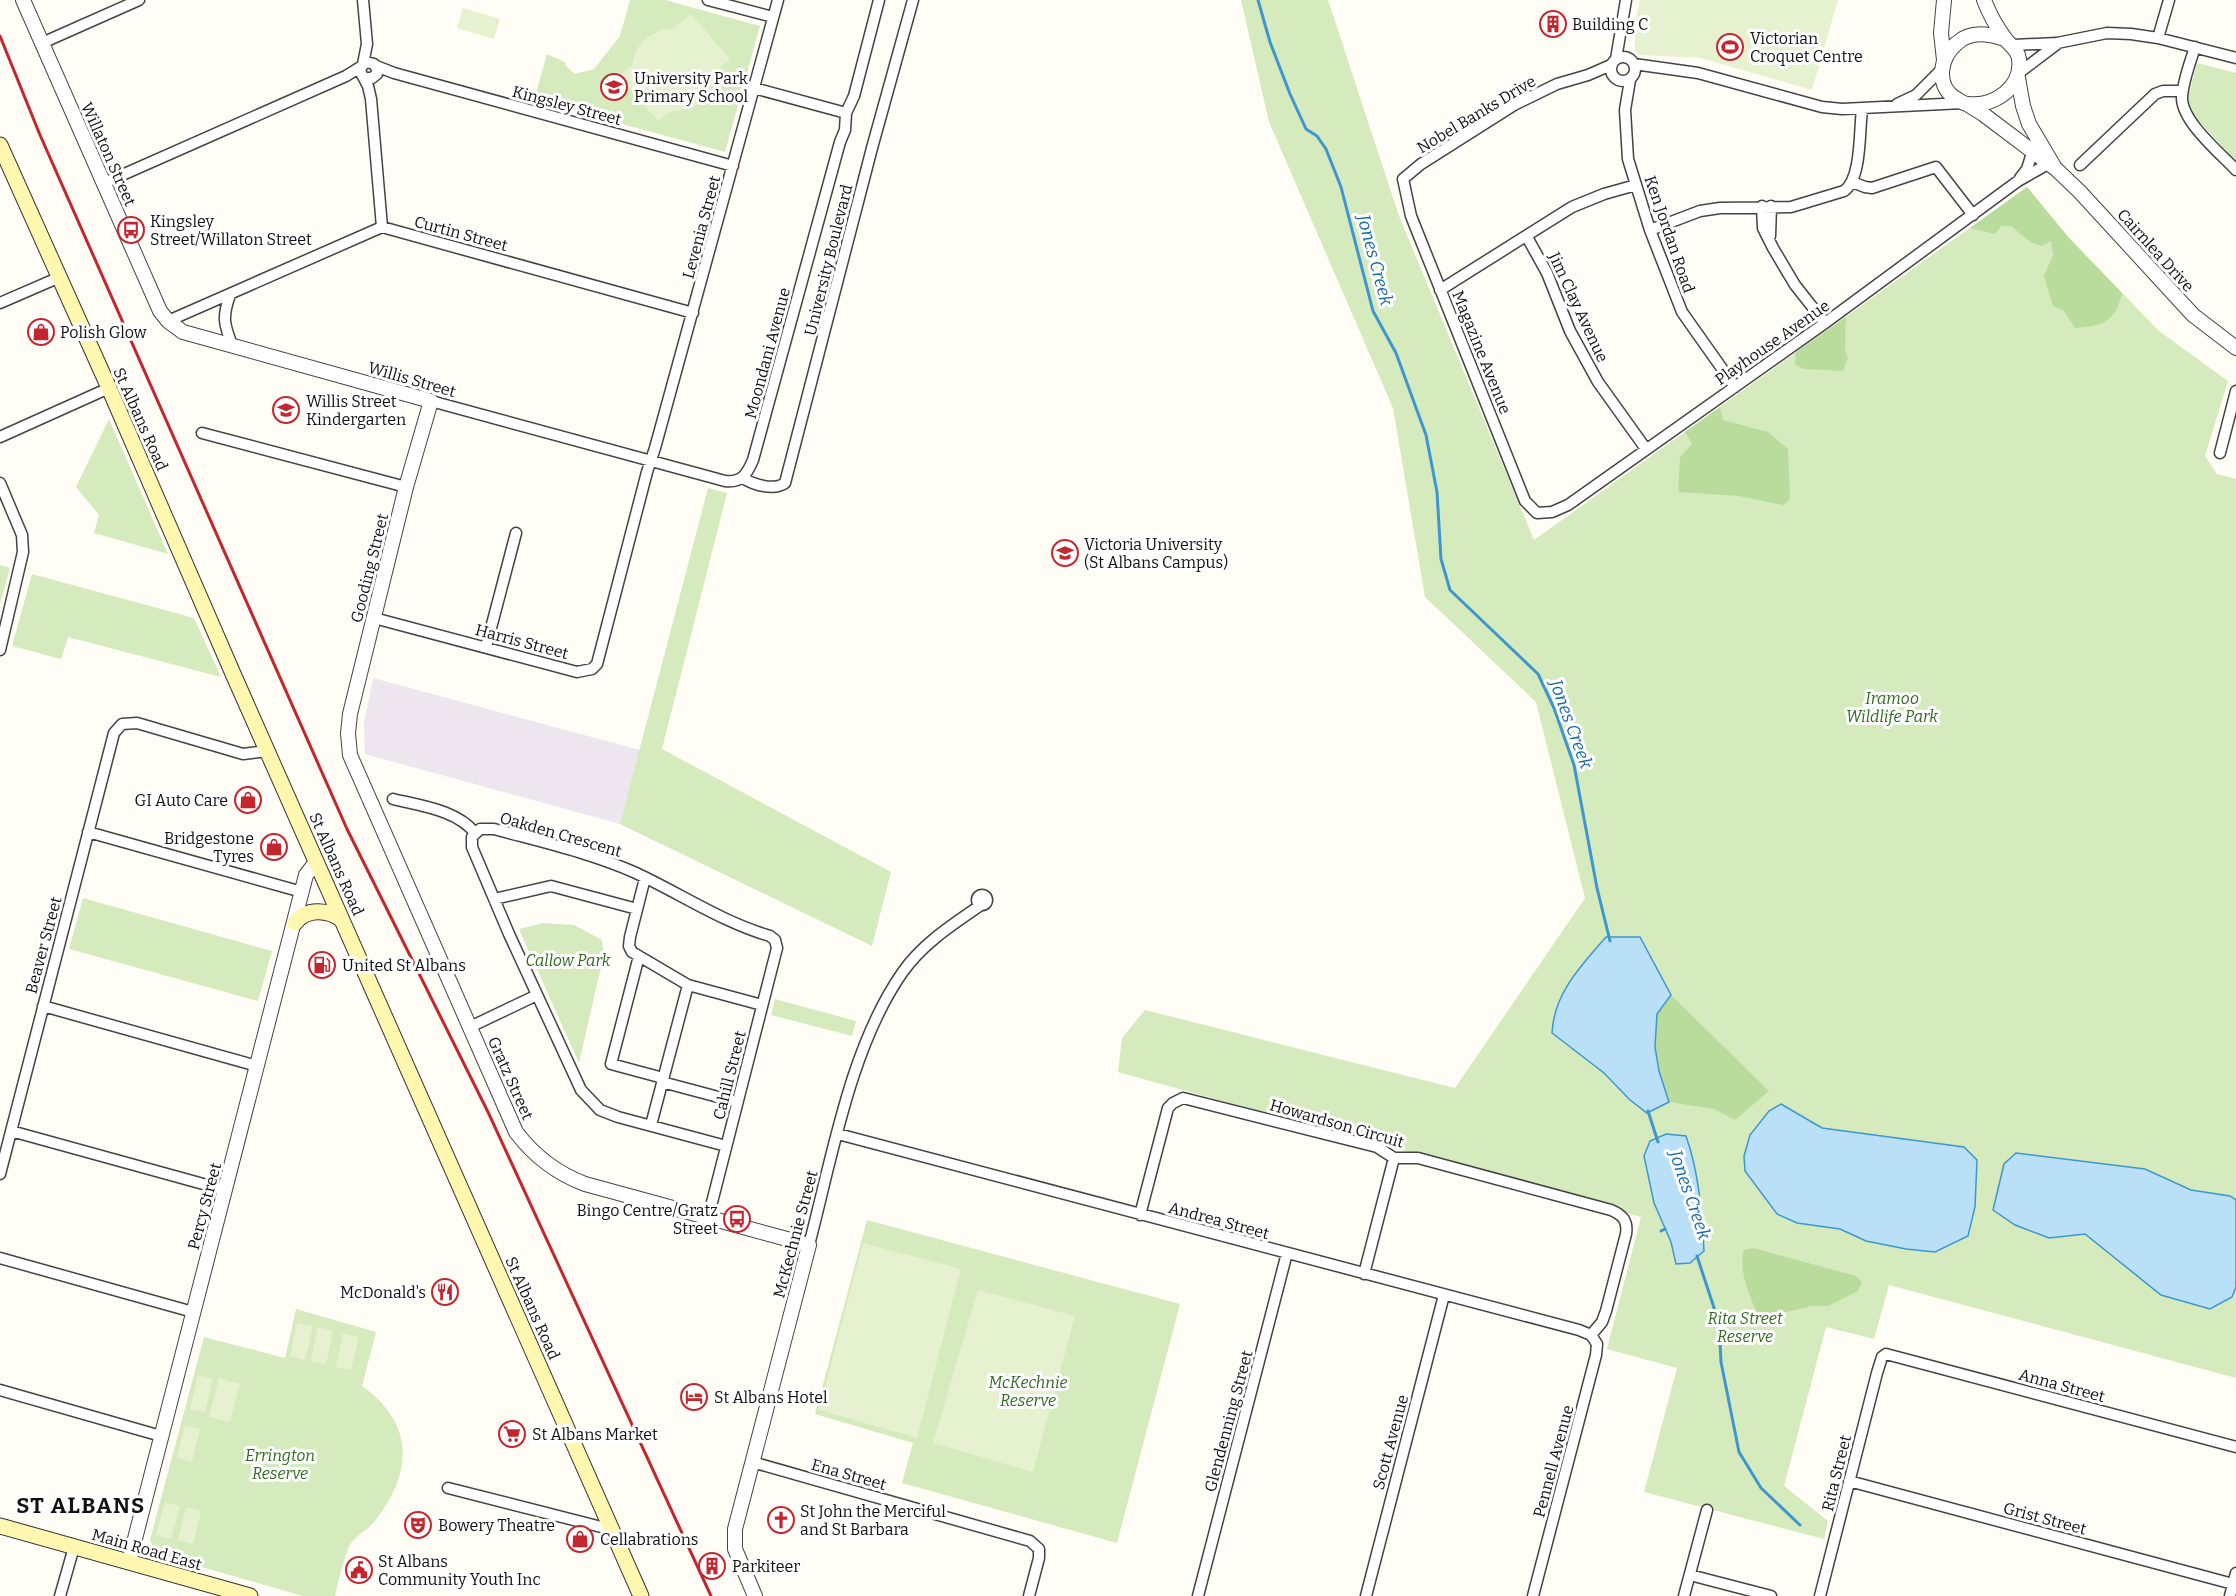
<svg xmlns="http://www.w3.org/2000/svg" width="2236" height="1596" viewBox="0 0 2236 1596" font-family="Bitter,serif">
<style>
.industrial{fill:#eee6ef}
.green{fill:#d5ebbd}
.forest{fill:#b9dc9c}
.pitch{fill:#e6f2cf}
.water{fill:#b9e0f7;stroke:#3f96cf;stroke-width:1.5}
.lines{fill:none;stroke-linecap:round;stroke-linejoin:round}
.stream{stroke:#3f96cf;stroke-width:3}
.minor-casing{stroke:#444;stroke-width:13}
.tertiary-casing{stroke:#444;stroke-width:16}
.secondary-casing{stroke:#333;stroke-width:17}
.minor{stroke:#fff;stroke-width:10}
.tertiary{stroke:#fff;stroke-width:14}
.secondary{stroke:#fff6b0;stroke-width:15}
.rail{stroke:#c4262e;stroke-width:3}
.labels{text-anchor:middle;stroke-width:6;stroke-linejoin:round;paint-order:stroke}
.poi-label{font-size:16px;fill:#111;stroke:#fff;text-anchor:start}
.street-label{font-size:16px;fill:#111;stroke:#fff}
.park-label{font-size:16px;font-style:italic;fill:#2f6b1f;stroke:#fff}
.water-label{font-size:18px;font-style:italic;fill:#1768a6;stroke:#fff}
.district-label{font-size:22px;font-weight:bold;letter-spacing:1.5px;fill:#111;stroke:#fff}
</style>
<rect width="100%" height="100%" fill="#fffdf5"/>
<path class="industrial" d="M373,678L640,750L620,824L365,754L364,724Z"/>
<path class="green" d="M630,0H665L760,26L725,152L534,100L547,54L565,62L566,66L575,74L594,69L620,36Z
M1241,0H1328L1399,216L1534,540L2027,187L2069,238L2159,331L2228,381L2205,456L2217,474L2236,479V1378L1889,1285L1874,1339L1826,1327L1784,1486L1828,1521L1824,1539L1644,1492L1677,1368L1607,1349L1641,1217L1118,1072L1122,1038L1145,1010L1455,1088L1585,898L1536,702L1425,597L1393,408L1269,122Z
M2197,63L2236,73V162L2193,115L2187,102Z
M109,419L168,554L94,533L99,515L76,487Z
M708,488L727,493L662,749L891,872L872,946L620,824Z
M0,565L10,568L0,604Z
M32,574L194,618L221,677L68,637L61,659L12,646Z
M83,898L272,951L258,1001L69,949Z
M543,923L574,925L602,940L604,954L579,1063L519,929Z
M775,999L856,1021L852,1036L771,1015Z
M867,1220L1180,1304L1117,1543L902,1483L913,1443L815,1414Z
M296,1309L376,1332L362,1386C415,1424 413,1472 375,1521C368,1530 357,1535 351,1543C345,1552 338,1584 335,1596H303L156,1554L150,1540L204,1337L285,1358Z"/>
<path class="forest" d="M2027,187L2069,238L2122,293C2115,322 2103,326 2075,328L2063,310L2053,306L2044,276L2053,255L2051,241L2041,246L2030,242L2011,226H2001L1995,234L1970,228Z
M1846,317L1845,350L1848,358L1843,371L1803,369L1795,364L1796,352Z
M1720,407L1723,420L1768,432L1788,449L1790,499L1783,505L1739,496L1678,492L1680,457L1692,444L1685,432Z
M1671,995L1769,1091L1735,1120L1714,1109L1669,1102L1659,1071L1655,1047L1657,1014Z
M1753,1248L1856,1276L1862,1282L1858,1291L1828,1306H1812L1770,1316L1756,1311C1749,1293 1738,1270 1744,1250Z"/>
<path class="pitch" d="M1640,0H1838L1812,90L1700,58L1640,55L1635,51C1634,33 1636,17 1640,0Z
M463,8L500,19L494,39L457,28Z
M691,14L730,59L715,72L711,89L702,101L689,109L669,112L658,121L619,76L632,65L636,50L646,38L661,30L674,28Z
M863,1243L961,1269L917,1438L819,1410Z
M978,1290L1075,1316L1033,1472L933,1443Z
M297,1323L313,1326L305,1360L290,1356Z
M318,1327L333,1331L326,1364L311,1361Z
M343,1333L359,1337L351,1370L336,1367Z
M198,1375L213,1379L205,1412L190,1409Z
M219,1378L240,1384L230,1422L209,1417Z
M185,1425L200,1429L192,1462L177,1458Z
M165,1502L180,1506L171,1539L156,1535Z
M186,1507L201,1511L193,1544L178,1540Z"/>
<path class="water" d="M1606,937H1640L1671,995L1657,1014L1655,1047L1659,1071L1669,1102L1647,1113L1630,1100L1604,1073L1552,1033C1554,993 1581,966 1606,937Z
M1781,1104L1822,1128L1964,1147L1977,1160L1975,1207L1968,1236L1935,1252L1906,1249L1866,1241L1840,1229L1797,1223L1777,1214L1745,1171L1744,1156L1750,1135L1769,1111Z
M1666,1134L1686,1136C1699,1173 1702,1212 1704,1251L1690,1263L1676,1264L1671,1242L1654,1203L1644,1156L1650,1141Z
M2016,1153L2145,1169L2191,1190L2230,1196L2236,1200V1287L2232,1297L2210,1309L2161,1295L2085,1234L2049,1238L2015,1225L1993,1210L2004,1164Z"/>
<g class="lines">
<path class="stream" d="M1258,0L1270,42L1290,94L1306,129L1317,136L1326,149L1341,187L1373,311L1396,353L1426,435L1437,492L1441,559L1450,590L1538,674L1554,708L1574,765L1597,888L1610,941
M1648,1111L1658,1142
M1661,1231L1665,1229
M1697,1256L1719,1323L1721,1362L1739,1452L1761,1488L1800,1525"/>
<defs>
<path id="minor" d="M363,0L367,44L363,64
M708,0L773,17
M2158,38L2169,0
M42,43L139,0
M2013,45L2057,43L2107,33L2131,34L2158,38L2236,58
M2195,47C2190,63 2183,81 2182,97C2181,121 2220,153 2236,170
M1611 69a12 12 0 1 1 24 0a12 12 0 1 1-24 0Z
M1616,59L1626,0
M1634,64L1698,73L1822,107L1842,109L1963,103
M1611,65L1588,75L1557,84L1514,105L1421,164L1403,179L1411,216L1525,501L1537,513L1552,512L1568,505L1825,323L2018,181L2048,164
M376,66L394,73L733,166
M2020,72L2057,44
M364,78H372L377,74V69L374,64L366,62L362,66L360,71L368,86L371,99L382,227
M1630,80L1625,110L1628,159L1650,230L1682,312L1735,387
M754,88L846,113
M1897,104L1916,95L1942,69
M2080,165L2155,94L2163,91H2182
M2020,178L2027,169L2032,153
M1852,182L1865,187L1872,188L1936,167L1973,215
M104,183L346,76L362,66
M1762,206L1763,228L1773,248L1795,285L1825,323
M1650,230L1700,211L1720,208L1791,207L1844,191C1862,178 1859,131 1862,110
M1770,236L1771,206
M1527,237L1547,273L1570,331L1598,382L1646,449
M1440,290L1572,207L1604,194L1636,185
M230,295C222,317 224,324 232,345
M0,303L60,277
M168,321L382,227L693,313
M431,401L725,481C742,483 747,474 753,460L840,142L845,130L846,113L854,96L879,0
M202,433L406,487
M0,437L109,388
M2220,453L2236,391
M743,478C754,485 774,491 785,483L872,148L913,0
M0,483L22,535L23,552L0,650
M374,618L577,672L592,669L597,664L647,472L655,448L778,0
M486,647L516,533
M393,799C421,806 457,810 475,833
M88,832L302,892
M645,878L630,937L629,946L632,952L688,985L762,1005
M977 900a5 5 0 1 1 10 0a5 5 0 1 1-10 0Z
M494,899L551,886L637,909
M639,956L611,1064L663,1078
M43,1006L257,1066
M470,1027L537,995
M662,1082L737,1102
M651,1125L688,985
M11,1131L225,1190
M838,1134L1579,1330L1591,1335L1597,1344L1596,1355L1533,1596
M0,1174L114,733L122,724L137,723L243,754L267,751
M1140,1215L1168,1108L1173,1103L1183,1098L1377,1147L1394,1158H1418L1611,1210C1623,1215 1628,1221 1626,1234L1606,1311L1602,1322L1591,1335
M708,1218L777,948L775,940L770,936C722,922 681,894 636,873C591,853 542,842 494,829H480L472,837V847L509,934L581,1090L600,1110L618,1117L726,1146
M809,1245C832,1158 850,1048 902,973C922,944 952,925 981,905
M0,1258L193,1312
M1364,1274L1394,1158
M0,1390L161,1436
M752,1462L1030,1541L1039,1549V1558L1029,1596
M1849,1481L2233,1584
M448,1488L613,1530
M1690,1575L1771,1596
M60,1596L74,1547
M1198,1596L1287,1253
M1366,1596L1444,1295
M1684,1596L1707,1510
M1820,1596L1877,1373L1882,1357L1886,1354L2236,1447
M2230,1596L2236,1573"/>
<path id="tertiary" d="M23,0L160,311L168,321L183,332L431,401L406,487L350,714L348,733L350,755L516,1132C534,1156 556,1173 585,1184L809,1245L735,1529V1549L755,1596
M1944,0L1941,33L1944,60
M1984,0C1989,13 1996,26 2004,37C2009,45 2018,49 2019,59C2023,87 1994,107 1968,104C1963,104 1959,100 1955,98C1935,85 1940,57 1957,43C1971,30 1989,34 2005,39
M2018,78L2023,106L2029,124L2055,168
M1967,104L1983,114L2056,169L2080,192L2193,315L2236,348
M129,1562L306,875L316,862"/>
<path id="secondary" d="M0,145L109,388L234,676L641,1596
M295,923C306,908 328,909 342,920
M0,1526L250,1596"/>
</defs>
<use href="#minor" class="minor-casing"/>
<use href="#tertiary" class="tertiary-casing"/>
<use href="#secondary" class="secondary-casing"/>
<use href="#minor" class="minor"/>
<use href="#tertiary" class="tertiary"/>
<use href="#secondary" class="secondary"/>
<path class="rail" d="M0,36L40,135L347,829L488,1112L711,1596"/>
</g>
<defs>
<symbol id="building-ring" viewBox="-11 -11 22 22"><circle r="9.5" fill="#fff" stroke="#c4262e" stroke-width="1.5"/><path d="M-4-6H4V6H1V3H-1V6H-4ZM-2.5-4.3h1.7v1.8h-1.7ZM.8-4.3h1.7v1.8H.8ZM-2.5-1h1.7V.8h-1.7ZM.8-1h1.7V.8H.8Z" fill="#c4262e"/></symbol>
<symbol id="stadium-ring" viewBox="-11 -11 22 22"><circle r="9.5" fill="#fff" stroke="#c4262e" stroke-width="1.5"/><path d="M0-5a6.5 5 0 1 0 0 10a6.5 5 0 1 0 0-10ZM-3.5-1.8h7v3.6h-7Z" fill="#c4262e"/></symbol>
<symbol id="school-ring" viewBox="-11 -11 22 22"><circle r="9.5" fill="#fff" stroke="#c4262e" stroke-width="1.5"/><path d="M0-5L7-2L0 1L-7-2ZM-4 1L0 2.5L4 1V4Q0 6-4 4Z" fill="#c4262e"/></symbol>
<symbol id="bus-ring" viewBox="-11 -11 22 22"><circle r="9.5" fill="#fff" stroke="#c4262e" stroke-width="1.5"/><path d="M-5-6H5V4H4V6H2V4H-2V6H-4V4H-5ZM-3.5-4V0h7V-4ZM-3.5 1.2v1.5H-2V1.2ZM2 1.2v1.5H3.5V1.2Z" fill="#c4262e"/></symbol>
<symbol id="shop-ring" viewBox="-11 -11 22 22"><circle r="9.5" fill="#fff" stroke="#c4262e" stroke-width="1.5"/><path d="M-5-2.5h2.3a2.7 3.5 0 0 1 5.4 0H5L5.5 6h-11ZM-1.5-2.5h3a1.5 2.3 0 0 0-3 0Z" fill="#c4262e"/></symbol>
<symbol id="university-ring" viewBox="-11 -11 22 22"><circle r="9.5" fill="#fff" stroke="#c4262e" stroke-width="1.5"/><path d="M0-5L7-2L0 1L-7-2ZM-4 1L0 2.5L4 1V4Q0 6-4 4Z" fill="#c4262e"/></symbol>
<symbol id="fuel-ring" viewBox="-11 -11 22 22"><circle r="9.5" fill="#fff" stroke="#c4262e" stroke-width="1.5"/><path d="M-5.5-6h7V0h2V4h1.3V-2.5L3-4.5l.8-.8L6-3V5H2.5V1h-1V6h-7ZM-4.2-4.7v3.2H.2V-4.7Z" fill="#c4262e"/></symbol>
<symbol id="restaurant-ring" viewBox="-11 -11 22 22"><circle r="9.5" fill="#fff" stroke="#c4262e" stroke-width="1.5"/><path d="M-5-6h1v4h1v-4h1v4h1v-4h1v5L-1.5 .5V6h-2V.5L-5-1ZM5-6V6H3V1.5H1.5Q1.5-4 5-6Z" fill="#c4262e"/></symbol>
<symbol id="hotel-ring" viewBox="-11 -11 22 22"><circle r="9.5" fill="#fff" stroke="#c4262e" stroke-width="1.5"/><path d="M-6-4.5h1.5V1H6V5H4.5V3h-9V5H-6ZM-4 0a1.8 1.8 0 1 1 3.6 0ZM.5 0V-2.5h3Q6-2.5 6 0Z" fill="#c4262e"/></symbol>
<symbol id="supermarket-ring" viewBox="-11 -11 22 22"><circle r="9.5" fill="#fff" stroke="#c4262e" stroke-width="1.5"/><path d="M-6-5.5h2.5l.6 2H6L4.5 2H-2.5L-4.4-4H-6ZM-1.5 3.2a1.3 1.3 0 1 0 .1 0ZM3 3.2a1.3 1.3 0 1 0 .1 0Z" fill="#c4262e"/></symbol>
<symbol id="church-ring" viewBox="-11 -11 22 22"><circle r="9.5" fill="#fff" stroke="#c4262e" stroke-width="1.5"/><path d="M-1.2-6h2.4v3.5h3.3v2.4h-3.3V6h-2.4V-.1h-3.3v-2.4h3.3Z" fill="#c4262e"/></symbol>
<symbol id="theatre-ring" viewBox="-11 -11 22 22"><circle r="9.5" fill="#fff" stroke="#c4262e" stroke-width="1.5"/><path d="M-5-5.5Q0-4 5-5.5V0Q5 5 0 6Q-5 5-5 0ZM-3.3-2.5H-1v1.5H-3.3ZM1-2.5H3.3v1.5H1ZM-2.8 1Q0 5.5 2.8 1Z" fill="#c4262e"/></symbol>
<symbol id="civic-ring" viewBox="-11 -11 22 22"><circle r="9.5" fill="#fff" stroke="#c4262e" stroke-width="1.5"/><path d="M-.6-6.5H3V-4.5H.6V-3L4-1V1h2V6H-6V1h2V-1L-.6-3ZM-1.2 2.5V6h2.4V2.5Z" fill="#c4262e"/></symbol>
</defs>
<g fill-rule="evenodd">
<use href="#building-ring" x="1538" y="9" width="30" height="30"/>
<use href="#stadium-ring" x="1715" y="32" width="30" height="30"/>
<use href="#school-ring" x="599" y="72" width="30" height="30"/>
<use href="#bus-ring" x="116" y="215" width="30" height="30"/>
<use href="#shop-ring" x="26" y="317" width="30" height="30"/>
<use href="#school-ring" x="271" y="395" width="30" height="30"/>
<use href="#university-ring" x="1050" y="538" width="30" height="30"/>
<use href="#shop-ring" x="233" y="785" width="30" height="30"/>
<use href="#shop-ring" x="259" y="832" width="30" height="30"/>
<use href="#fuel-ring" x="307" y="950" width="30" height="30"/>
<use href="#bus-ring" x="722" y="1204" width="30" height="30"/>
<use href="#restaurant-ring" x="430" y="1277" width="30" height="30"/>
<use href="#hotel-ring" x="679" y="1382" width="30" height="30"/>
<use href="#supermarket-ring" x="497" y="1419" width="30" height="30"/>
<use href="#church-ring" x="766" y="1505" width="30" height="30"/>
<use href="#theatre-ring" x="403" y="1510" width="30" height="30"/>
<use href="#shop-ring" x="565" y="1524" width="30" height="30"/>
<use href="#building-ring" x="697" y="1551" width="30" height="30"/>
<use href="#civic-ring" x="344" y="1555" width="30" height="30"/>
</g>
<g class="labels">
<g class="poi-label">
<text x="1572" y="30">Building C</text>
<text x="1750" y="44">Victorian<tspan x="1750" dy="18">Croquet Centre</tspan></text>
<text x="634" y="84">University Park<tspan x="634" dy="18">Primary School</tspan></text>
<text x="150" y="227">Kingsley<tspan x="150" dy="18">Street/Willaton Street</tspan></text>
<text x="60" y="338">Polish Glow</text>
<text x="306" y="407">Willis Street<tspan x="306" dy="18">Kindergarten</tspan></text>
<text x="1084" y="550">Victoria University<tspan x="1084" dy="18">(St Albans Campus)</tspan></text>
<text x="228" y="806" text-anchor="end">GI Auto Care</text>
<text x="254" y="844" text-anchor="end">Bridgestone<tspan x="254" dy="18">Tyres</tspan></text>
<text x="342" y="971">United St Albans</text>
<text x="718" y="1216" text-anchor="end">Bingo Centre/Gratz<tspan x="718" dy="18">Street</tspan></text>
<text x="426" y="1298" text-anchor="end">McDonald's</text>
<text x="714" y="1403">St Albans Hotel</text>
<text x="532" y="1440">St Albans Market</text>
<text x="800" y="1517">St John the Merciful<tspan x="800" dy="18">and St Barbara</tspan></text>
<text x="438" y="1531">Bowery Theatre</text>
<text x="600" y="1545">Cellabrations</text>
<text x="378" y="1567">St Albans<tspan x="378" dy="18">Community Youth Inc</tspan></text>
<text x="732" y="1572">Parkiteer</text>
</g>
<g class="street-label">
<text transform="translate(567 105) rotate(15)" y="6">Kingsley Street</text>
<text transform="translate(1476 114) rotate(-31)" y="6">Nobel Banks Drive</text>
<text transform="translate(109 154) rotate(66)" y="6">Willaton Street</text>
<text transform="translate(701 227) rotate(-75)" y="6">Levenia Street</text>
<text transform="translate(461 233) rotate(15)" y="6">Curtin Street</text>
<text transform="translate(1670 234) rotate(71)" y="6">Ken Jordan Road</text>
<text transform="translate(2156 250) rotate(48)" y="6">Cairnlea Drive</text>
<text transform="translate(828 260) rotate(-76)" y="6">University Boulevard</text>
<text transform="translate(1579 307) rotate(65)" y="6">Jim Clay Avenue</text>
<text transform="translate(1772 342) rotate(-35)" y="6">Playhouse Avenue</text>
<text transform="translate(1482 352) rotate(68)" y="6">Magazine Avenue</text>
<text transform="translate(767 353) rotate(-75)" y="6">Moondani Avenue</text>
<text transform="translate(412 379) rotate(16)" y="6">Willis Street</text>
<text transform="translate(141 419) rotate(66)" y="6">St Albans Road</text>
<text transform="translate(369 568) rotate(-76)" y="6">Gooding Street</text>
<text transform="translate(522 641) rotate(15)" y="6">Harris Street</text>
<text transform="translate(561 834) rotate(16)" y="6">Oakden Crescent</text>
<text transform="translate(337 864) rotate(66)" y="6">St Albans Road</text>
<text transform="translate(43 945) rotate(-75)" y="6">Beaver Street</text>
<text transform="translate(729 1075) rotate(-76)" y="6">Cahill Street</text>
<text transform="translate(511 1078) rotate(66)" y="6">Gratz Street</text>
<text transform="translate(1337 1123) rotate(16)" y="6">Howardson Circuit</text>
<text transform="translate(204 1206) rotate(-75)" y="6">Percy Street</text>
<text transform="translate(1219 1220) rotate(15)" y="6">Andrea Street</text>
<text transform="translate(795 1234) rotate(-75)" y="6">McKechnie Street</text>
<text transform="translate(533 1308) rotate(66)" y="6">St Albans Road</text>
<text transform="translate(2062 1385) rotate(15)" y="6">Anna Street</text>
<text transform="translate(1228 1421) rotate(-75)" y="6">Glendenning Street</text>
<text transform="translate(1390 1442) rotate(-75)" y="6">Scott Avenue</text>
<text transform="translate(1553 1461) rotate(-75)" y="6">Pennell Avenue</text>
<text transform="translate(1836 1473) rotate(-76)" y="6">Rita Street</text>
<text transform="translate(849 1474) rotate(16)" y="6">Ena Street</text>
<text transform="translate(2045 1518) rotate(15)" y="6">Grist Street</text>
<text transform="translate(147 1549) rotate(16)" y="6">Main Road East</text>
</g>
<g class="park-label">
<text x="1892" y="704">Iramoo<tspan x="1892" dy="18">Wildlife Park</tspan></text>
<text x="568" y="966">Callow Park</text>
<text x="1745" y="1324">Rita Street<tspan x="1745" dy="18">Reserve</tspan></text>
<text x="1028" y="1388">McKechnie<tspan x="1028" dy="18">Reserve</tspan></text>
<text x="280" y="1461">Errington<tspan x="280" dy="18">Reserve</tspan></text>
</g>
<g class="water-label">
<text transform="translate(1375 260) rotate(75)" y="6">Jones Creek</text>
<text transform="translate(1571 724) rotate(70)" y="6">Jones Creek</text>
<text transform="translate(1690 1195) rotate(71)" y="6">Jones Creek</text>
</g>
<g class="district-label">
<text x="81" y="1513">ST ALBANS</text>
</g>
</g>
</svg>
